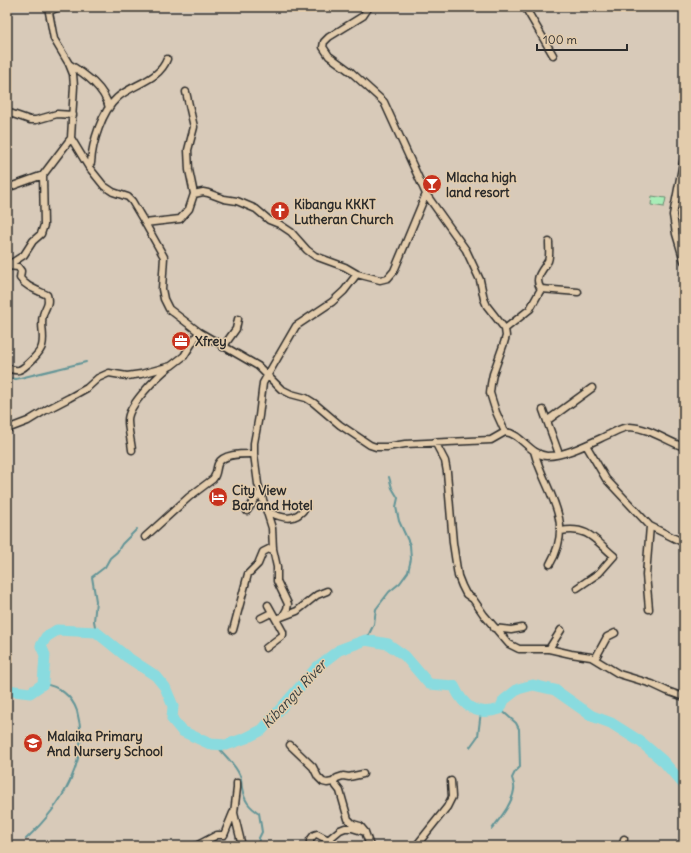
<svg xmlns="http://www.w3.org/2000/svg" width="691" height="853" viewBox="0 0 691 853" font-family="Delius,sans-serif">
<style>
.park{fill:#a8ecb7;stroke:#6a8c71}
.lines{fill:none;stroke-linecap:round;stroke-linejoin:round}
.stream{stroke:#639597;stroke-width:2}
.river{stroke:#89dbdf;stroke-width:11}
.minor-casing{stroke:#2b2b2b;stroke-width:9}
.minor{stroke:#e3ccac;stroke-width:6}
.labels{text-anchor:middle;stroke-width:3;stroke-linejoin:round;paint-order:stroke}
.poi-label{font-size:13px;font-weight:bold;fill:#2b2b2b;stroke:#e3ccac;text-anchor:start}
.water-label{font-size:14px;font-style:italic;fill:#343d3d;stroke:#e3ccac}
</style>
<rect width="100%" height="100%" fill="#d8cab9"/>
<filter id="ink" filterUnits="userSpaceOnUse"><feTurbulence type="fractalNoise" baseFrequency=".025" numOctaves="2"/><feDisplacementMap in="SourceGraphic" scale="8" xChannelSelector="R" yChannelSelector="G"/><feConvolveMatrix kernelMatrix="1 2 1 2 8 2 1 2 1" color-interpolation-filters="sRGB"/></filter>
<g filter="url(#ink)">
<path class="park" d="M652,196L666,198L664,207L651,205Z"/>
<g class="lines">
<path class="stream" d="M7,378L16,379L86,362
M96,632L94,621L96,601L92,577L105,567L110,558L117,552L122,544L137,529
M366,640L374,624L376,609L389,592L400,583L408,572L411,559L410,545L399,521L396,507L398,498L392,488L389,477
M216,744C223,755 235,763 240,776C242,780 241,784 242,788C244,800 249,807 259,813L262,832L259,838L258,846
M470,747L478,736L481,711
M676,777L684,769
M492,829C500,818 512,804 514,790C515,786 513,781 512,778L515,772L520,767L519,729L516,723L500,709
M26,839C61,806 91,761 77,711C72,696 59,686 43,684"/>
<path class="river" d="M7,690L30,693L43,684L45,655L41,646L46,637L57,630L96,632L127,657L156,676L165,687L173,706L172,719L182,731L210,744L226,745L246,738L262,730L317,667L339,650L366,640L388,644L405,656L429,684L454,686C464,708 477,716 500,709L504,700L518,689L533,685L555,690L592,716L611,723L641,742L663,761L684,785"/>
<defs>
<path id="minor" d="M48,7L54,39L69,64L73,74L74,86L71,138L88,166L104,186L113,192L128,197L132,201L145,223L164,257L162,289L164,299L169,309L199,332L258,366L281,389L291,394L306,398L314,403L340,425L370,445L376,447H387L405,444L491,440L505,432
M369,7L363,16L329,37L324,42L323,47L329,56L351,72L384,102L426,194L466,250L480,280L484,299L487,306L505,329L506,336L504,343L493,374L491,384L490,393L496,412L505,432
M525,7L553,55
M50,11L59,7
M69,64C85,74 105,88 109,108
M186,92L194,127L188,150L189,170L194,194
M7,112L30,120H36L57,114L73,115
M684,157L673,215L676,234L684,261
M91,163C92,143 102,111 117,98C132,84 159,81 167,59
M7,188L43,175
M145,223L180,219L189,209L194,194L203,192L208,193L224,199L237,201L256,209L269,220L279,224L291,232L307,250L315,256L345,267L357,274L380,280L388,278L394,271L426,194
M7,266L18,267L21,271L20,278C26,287 37,290 47,295C50,304 45,307 43,315C40,325 45,336 42,346C41,352 25,368 19,370C15,371 11,369 7,368
M7,266L24,255L33,241L41,234L44,225L43,175L71,138
M541,289C533,278 543,270 548,261C550,256 549,247 549,242
M505,329L530,309L541,289L578,292
M223,347L236,329L238,319
M543,410L559,454
M548,420L592,388
M7,429L28,421L46,410L69,398L87,388L98,378L109,373L127,376L141,374L171,366L184,356L199,332
M505,432C521,433 530,455 547,456C566,456 592,442 610,434C616,431 623,427 630,427C650,428 666,441 684,447
M435,442L445,461L447,472L453,543L458,576L462,586L466,594L473,599L484,615L509,644L519,649H549L571,654L591,657L619,674L652,684L667,691L684,697
M586,445L606,479L650,526L684,543
M132,450C131,440 128,430 128,420C128,405 158,376 169,367
M534,451C545,493 576,519 550,564
M247,511L261,491
M268,512C284,519 295,522 306,507
M561,531C588,526 595,540 614,556L599,573L577,588
M145,537L189,497L213,479C217,474 216,469 218,464C223,453 244,454 254,454
M649,609L646,575L650,526
M283,616L287,609L288,604L277,581V567L273,549L272,528L258,484L254,454V443L259,416L263,383L296,326L332,302L344,291L357,274
M261,618L271,613
M276,619L297,611L317,595L327,591
M494,628L511,630L522,628
M233,630L248,574L258,564L263,552L273,547
M266,648L283,635V632L268,605
M549,649L561,630
M595,659L607,637L615,633
M290,745L313,767L318,777L323,782L327,783L333,782L337,778L343,776L349,777L363,774
M333,782L340,791L348,819L353,824L360,826L365,832
M237,783V788L234,813L242,846
M196,846L217,835H224L233,813
M310,846V840L314,835L317,834L328,840L340,830L345,828H352L365,832L370,846
M416,846L447,807L452,797L451,781
M623,846L624,839"/>
</defs>
<use href="#minor" class="minor-casing"/>
<use href="#minor" class="minor"/>
</g>
</g>
<defs>
<symbol id="bar-disc" viewBox="-11 -11 22 22"><circle r="9.5" fill="#c8321e" stroke="#e3ccac"/><path d="M-6-5H6L.8 .8V4.5H3.5V6h-7V4.5H-.8V.8Z" fill="#fff"/></symbol>
<symbol id="church-disc" viewBox="-11 -11 22 22"><circle r="9.5" fill="#c8321e" stroke="#e3ccac"/><path d="M-1.2-6h2.4v3.5h3.3v2.4h-3.3V6h-2.4V-.1h-3.3v-2.4h3.3Z" fill="#fff"/></symbol>
<symbol id="office-disc" viewBox="-11 -11 22 22"><circle r="9.5" fill="#c8321e" stroke="#e3ccac"/><path d="M-6-3h4V-5.5h4V-3h4V5H-6ZM-1-4.5V-3h2v-1.5ZM-6 0V1H6V0Z" fill="#fff"/></symbol>
<symbol id="hotel-disc" viewBox="-11 -11 22 22"><circle r="9.5" fill="#c8321e" stroke="#e3ccac"/><path d="M-6-4.5h1.5V1H6V5H4.5V3h-9V5H-6ZM-4 0a1.8 1.8 0 1 1 3.6 0ZM.5 0V-2.5h3Q6-2.5 6 0Z" fill="#fff"/></symbol>
<symbol id="school-disc" viewBox="-11 -11 22 22"><circle r="9.5" fill="#c8321e" stroke="#e3ccac"/><path d="M0-5L7-2L0 1L-7-2ZM-4 1L0 2.5L4 1V4Q0 6-4 4Z" fill="#fff"/></symbol>
</defs>
<g fill-rule="evenodd">
<use href="#bar-disc" x="421" y="173" width="22" height="22"/>
<use href="#church-disc" x="269" y="200" width="22" height="22"/>
<use href="#office-disc" x="170" y="330" width="22" height="22"/>
<use href="#hotel-disc" x="207" y="486" width="22" height="22"/>
<use href="#school-disc" x="22" y="732" width="22" height="22"/>
</g>
<g class="labels">
<g class="poi-label">
<text x="446" y="182">Mlacha high<tspan x="446" dy="15">land resort</tspan></text>
<text x="294" y="209">Kibangu KKKT<tspan x="294" dy="15">Lutheran Church</tspan></text>
<text x="195" y="346">Xfrey</text>
<text x="232" y="495">City View<tspan x="232" dy="15">Bar and Hotel</tspan></text>
<text x="47" y="741">Malaika Primary<tspan x="47" dy="15">And Nursery School</tspan></text>
</g>
<g class="water-label">
<text transform="translate(294 694) rotate(-47)" y="5">Kibangu River</text>
</g>
</g>
<rect width="691" height="853" fill="none" stroke="#e3ccac" stroke-width="24"/>
<rect x="12" y="12" width="667" height="829" fill="none" stroke="#2b2b2b" stroke-width="1.5" filter="url(#ink)"/>
<path d="M537 44v6h90v-6" fill="none" stroke="#2b2b2b" stroke-width="2"/>
<text x="543" y="44" font-size="12" fill="#2b2b2b" stroke="#e3ccac" stroke-width="3" paint-order="stroke">100 m</text>
</svg>
